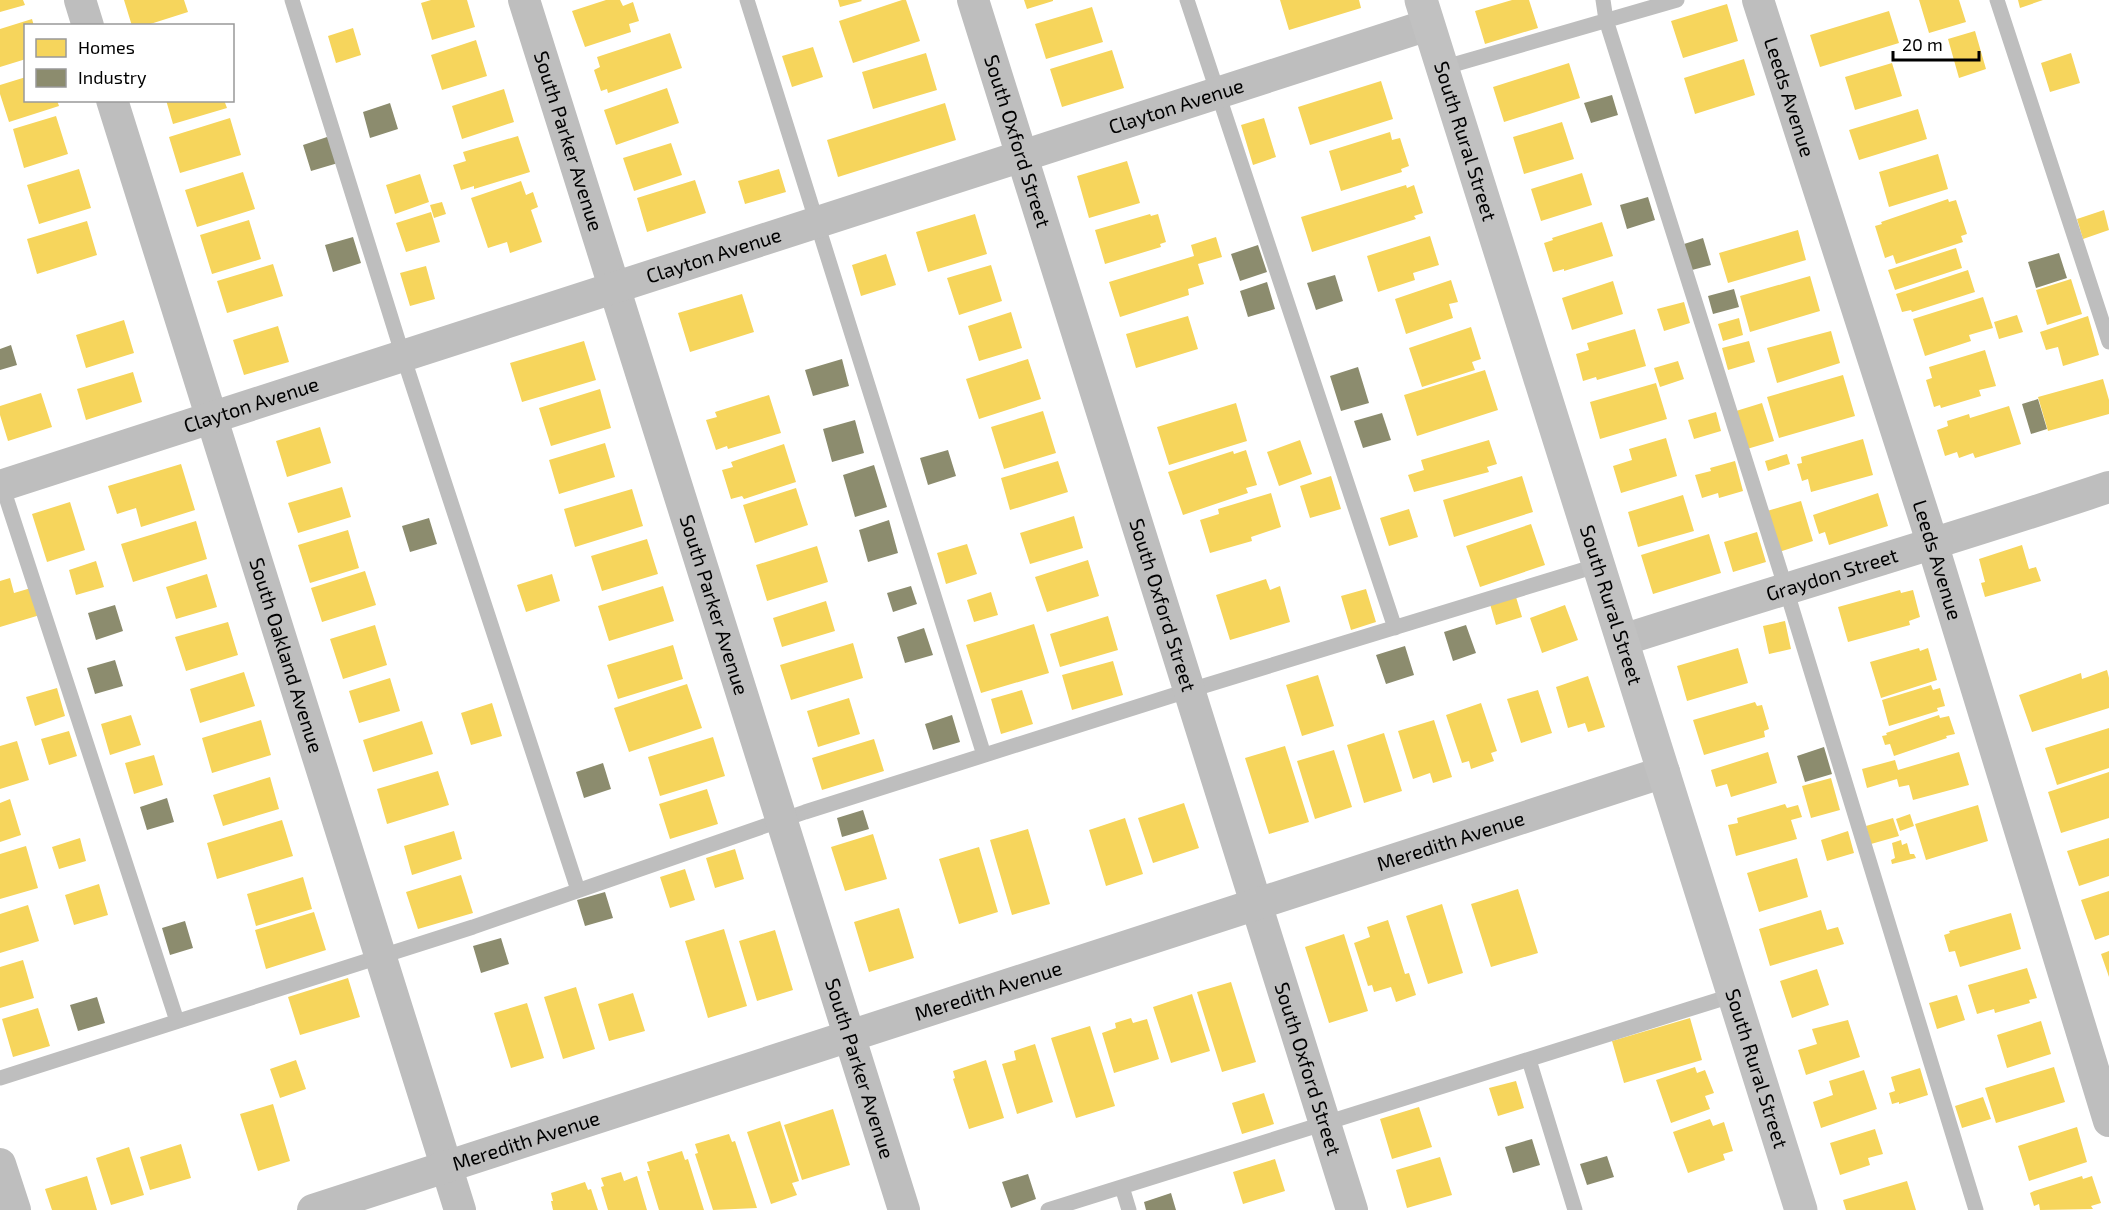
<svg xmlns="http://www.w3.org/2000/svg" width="2109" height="1210" viewBox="0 0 2109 1210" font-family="'Exo 2',sans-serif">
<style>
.homes{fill:#f6d55c}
.industry{fill:#8c8c6e}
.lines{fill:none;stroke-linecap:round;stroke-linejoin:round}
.lane{stroke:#bebebe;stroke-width:15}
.street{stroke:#bebebe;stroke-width:32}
.secondary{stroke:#c1c1c1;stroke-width:33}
.labels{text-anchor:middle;stroke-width:6;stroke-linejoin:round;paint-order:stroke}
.street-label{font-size:20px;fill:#000;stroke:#fff}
</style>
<rect width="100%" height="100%" fill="#fff"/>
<path class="homes" d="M0,0H23L25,5L0,12Z
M124,0H184L188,12L144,26H132Z
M431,0H467L475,27L432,40L421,3Z
M606,0H620L623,6L633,2L639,21L629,24L631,32L585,47L572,11Z
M838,0H861L862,1L840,7Z
M902,0H906L920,41L853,63L839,21Z
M1024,0H1053V1L1027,9Z
M1280,0H1359L1361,8L1289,30Z
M1512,0H1529L1538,28L1485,44L1475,11Z
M1919,0H1959L1966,22L1929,33Z
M2018,0H2043L2020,8Z
M1727,4L1738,41L1683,58L1671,21Z
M1092,7L1103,42L1046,59L1035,24Z
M1889,11L1899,43L1820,67L1810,35Z
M32,19L34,26H26V59L0,67V29Z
M353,28L361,55L336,63L328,36Z
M1975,31L1986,69L1959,78L1948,39Z
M670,33L682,68L608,93L607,89L601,91L594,70L600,67L597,57Z
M476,40L487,76L442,90L431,55Z
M813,47L823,77L792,87L782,56Z
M1112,50L1124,88L1062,107L1050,69Z
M926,53L937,90L873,109L862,72Z
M2071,53L2080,83L2050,92L2041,63Z
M1744,59L1755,95L1695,114L1684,78Z
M1569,63L1580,98L1504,122L1493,87Z
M1892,63L1902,96L1855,110L1845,77Z
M26,77V100H57L59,106L9,122L0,94V85Z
M1381,81L1393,119L1310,145L1298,107Z
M667,88L679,123L616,145L604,110Z
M504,89L514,122L462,139L452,106Z
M166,100H224L227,108L173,124Z
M945,103L956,140L838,177L827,140Z
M1918,109L1927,139L1859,160L1849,130Z
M56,116L68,154L24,168L13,129Z
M230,118L241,155L180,173L169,137Z
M1264,118L1276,157L1253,165L1241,125Z
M1562,122L1574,159L1524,174L1513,137Z
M1390,132L1392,140L1400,138L1409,166L1401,169L1402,172L1341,191L1329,151Z
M518,136L530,172L474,189V186L461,190L453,165L466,161L463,152Z
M671,143L682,175L634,191L623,158Z
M1938,154L1948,189L1889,207L1879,172Z
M1127,161L1140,203L1089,218L1077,176Z
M79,169L91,208L39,224L27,185Z
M779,169L786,192L745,204L738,181Z
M243,172L255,209L197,227L185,190Z
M1582,173L1592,205L1541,221L1531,189Z
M420,174L429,202L395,214L386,185Z
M695,180L706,213L647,232L637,198Z
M521,181L526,195L533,192L538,207L531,210L542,242L510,253L507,242L488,248L471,198Z
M1406,185L1407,188L1414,185L1423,213L1414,216L1416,219L1312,252L1301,217Z
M1948,199L1949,202L1956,200L1967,234L1961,236L1963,242L1896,264L1893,255L1885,258L1875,226L1882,224L1881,222Z
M442,202L446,214L434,218L430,205Z
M2104,210L2109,230L2083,239L2077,219Z
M431,212L440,242L406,252L396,223Z
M975,214L987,254L928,272L916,232Z
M1150,214L1151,216L1158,214L1166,242L1160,244L1161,247L1105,264L1095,230Z
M249,220L261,259L212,274L200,235Z
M87,221L97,255L37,274L27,239Z
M1602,222L1613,256L1564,271V269L1553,272L1544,243L1553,240L1552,238Z
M1798,230L1806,260L1728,283L1719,253Z
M1430,236L1439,265L1413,273L1415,280L1378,292L1367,256Z
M1216,237L1222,257L1198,264L1204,284L1188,289L1189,295L1120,317L1109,282L1194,256L1191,245Z
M1956,248L1962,268L1895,290L1888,270Z
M886,254L896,285L861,296L852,265Z
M273,264L283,296L227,313L217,281Z
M991,265L1002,301L959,315L947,278Z
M426,266L435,299L410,306L400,273Z
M1968,270L1975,292L1912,312L1911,310L1902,312L1896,294Z
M1810,276L1820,311L1750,332L1740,296Z
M2071,279L2082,314L2047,325L2036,290Z
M1451,280L1458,302L1449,304L1453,318L1406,334L1395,299Z
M1613,281L1623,314L1572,330L1562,298Z
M742,294L754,332L690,352L678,313Z
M1983,297L1993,328L1969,335L1971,341L1925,356L1913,319Z
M1684,302L1690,323L1664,331L1657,309Z
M1011,312L1022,348L979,361L968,326Z
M2017,315L2023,332L1999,339L1994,322Z
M1188,316L1198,349L1136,368L1126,334Z
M2088,316L2099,355L2063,366L2058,347L2046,350L2040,332Z
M1739,318L1743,335L1723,341L1718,324Z
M124,320L134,353L86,368L76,335Z
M278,326L289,362L244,375L233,340Z
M1471,327L1481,359L1472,362L1475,370L1422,387L1409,348Z
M1635,329L1646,366L1597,380L1596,377L1583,381L1576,354L1589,350L1587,343Z
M1831,331L1840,363L1777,383L1767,348Z
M584,341L596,380L522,402L510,363Z
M1749,341L1755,362L1728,370L1722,348Z
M1985,350L1996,386L1979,390L1981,396L1941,408L1940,405L1934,407L1926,380L1932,378L1929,367Z
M1028,359L1041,399L979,419L966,379Z
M1678,361L1684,379L1660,387L1654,368Z
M1485,370L1498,410L1417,436L1404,395Z
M133,372L142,402L86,420L77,389Z
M1843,375L1855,416L1779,438L1767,397Z
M2103,379L2109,400V414L2048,431L2038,397Z
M1656,383L1667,419L1600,439L1590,402Z
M600,389L611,428L551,446L539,408Z
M41,393L52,427L8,441L0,415V406Z
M769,395L781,433L728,449L727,446L716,450L706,420L717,417L715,412Z
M1236,403L1247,441L1169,465L1157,427Z
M1762,403L1774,441L1747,449L1736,411Z
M2009,406L2021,444L1975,458L1973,453L1959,458L1957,452L1945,456L1937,430L1948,426L1947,421L1969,414L1970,418Z
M1043,411L1056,453L1004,469L991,427Z
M1716,412L1721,431L1694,439L1688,420Z
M320,427L331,463L287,477L276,441Z
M1666,438L1677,476L1621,493L1613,466L1632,460L1629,449Z
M1863,439L1873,475L1811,492L1808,479L1802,481L1797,464L1802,463L1801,457Z
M1300,440L1312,474L1279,486L1267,452Z
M1489,440L1497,464L1487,467L1489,472L1414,492L1408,475L1424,470L1421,460Z
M605,443L615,477L559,494L549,460Z
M784,444L796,482L744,499L742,496L731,499L722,470L733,467L731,462Z
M1246,450L1257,485L1246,488L1248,493L1183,515L1168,472L1233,451L1234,454Z
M1787,454L1790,464L1768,471L1765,461Z
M1058,461L1068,492L1010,510L1001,478Z
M1735,461L1743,491L1719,498L1718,493L1702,498L1695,475L1711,471L1710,468Z
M181,464L195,510L141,527L136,508L117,514L108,486Z
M1331,476L1341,509L1310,518L1300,486Z
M1522,476L1533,512L1454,537L1443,500Z
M342,487L351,517L298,533L288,503Z
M796,488L808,525L755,543L743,505Z
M632,489L643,526L575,547L564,509Z
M1271,493L1281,527L1251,537L1252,541L1210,553L1200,520L1219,514L1218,509Z
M1878,493L1888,526L1829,545L1825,532L1819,534L1813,515Z
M1683,495L1694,531L1638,547L1628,512Z
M1801,501L1813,541L1779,552L1767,511Z
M70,502L85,550L47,562L32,514Z
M1409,509L1418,537L1389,546L1380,518Z
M1074,516L1083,548L1030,564L1020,533Z
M196,521L207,559L133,582L121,544Z
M1531,524L1545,565L1480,587L1466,546Z
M348,530L359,568L310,583L298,545Z
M1757,532L1766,562L1733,572L1724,542Z
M1709,534L1721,573L1653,594L1641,555Z
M647,539L658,574L602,591L591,556Z
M967,544L977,574L946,584L937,553Z
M2022,545L2029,569L2036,567L2041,581L1985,597L1981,583L1985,582L1979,559Z
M817,546L828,582L767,601L756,565Z
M1088,560L1099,596L1047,612L1035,577Z
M96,561L104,587L76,595L69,570Z
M365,571L376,605L322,622L311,588Z
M207,574L217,607L176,619L166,587Z
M552,574L560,601L526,612L517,585Z
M10,578L14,593L31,588L40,615L0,627V581Z
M1266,579L1270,590L1280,586L1290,622L1230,640L1216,595Z
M663,586L674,621L609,641L598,606Z
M1366,589L1376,622L1351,630L1341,596Z
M1900,590L1901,593L1913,590L1920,617L1909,621L1910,625L1848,642L1838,607Z
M991,592L998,615L974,622L967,600Z
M1516,597L1522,617L1496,625L1490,604Z
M826,601L835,631L782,647L773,618Z
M1565,605L1578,640L1542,653L1530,618Z
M1108,616L1118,650L1060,667L1050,634Z
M1785,621L1791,649L1769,654L1763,626Z
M228,622L238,655L186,671L175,637Z
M1034,624L1049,673L981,693L966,645Z
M375,625L387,665L343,679L330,639Z
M853,643L863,678L791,700L780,665Z
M673,645L683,679L618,699L607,665Z
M1738,648L1748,683L1687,701L1677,666Z
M1919,648L1920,651L1928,648L1937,680L1881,698L1870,662Z
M1113,661L1123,695L1072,710L1062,675Z
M2107,670L2109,678V708L2032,732L2019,695L2081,673L2082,679Z
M244,672L255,706L200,723L190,689Z
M1318,675L1334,726L1302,736L1286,685Z
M1588,676L1605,727L1588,732L1585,723L1568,728L1556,687Z
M390,678L400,711L359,723L349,691Z
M687,684L702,728L629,752L614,708Z
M1931,685L1933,690L1940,688L1945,706L1937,708L1938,711L1889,726L1882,700Z
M57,688L65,716L35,726L26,697Z
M1022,690L1033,724L1001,734L991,699Z
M1538,690L1552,733L1521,743L1507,699Z
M849,698L860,734L818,747L807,711Z
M1755,702L1757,706L1762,705L1769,729L1764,731L1765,737L1704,755L1693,720Z
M492,703L502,736L471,745L461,713Z
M1481,703L1497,751L1491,753L1494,761L1471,769L1469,761L1462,763L1446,715Z
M131,715L141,745L110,755L101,724Z
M1939,715L1940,718L1949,716L1955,734L1946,736L1947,738L1894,756L1890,744L1885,745L1882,736L1887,735L1886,733Z
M261,720L271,755L212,773L202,738Z
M1434,720L1452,777L1433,783L1430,773L1413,779L1398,731Z
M422,721L433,754L373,772L363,740Z
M2109,728V768L2057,785L2045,748Z
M69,731L77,756L49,765L41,739Z
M1384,733L1402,791L1364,803L1347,745Z
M713,737L725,776L660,796L648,757Z
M874,739L884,771L822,790L812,758Z
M17,741L29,780L0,789V746Z
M1285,746L1309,822L1269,834L1245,758Z
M1334,750L1352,807L1315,819L1297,761Z
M1768,752L1777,783L1731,797L1727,784L1716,787L1711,770Z
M1959,752L1969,785L1913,800L1909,785L1899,787L1897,779L1867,788L1862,769L1895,760L1898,770Z
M154,755L163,785L134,794L125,763Z
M438,771L449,805L387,824L377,789Z
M2109,772V818L2061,833L2048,792Z
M270,777L279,809L223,826L213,795Z
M1831,778L1840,810L1811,818L1802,786Z
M707,789L718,824L670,839L659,804Z
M10,799L21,835L0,842V803Z
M1184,803L1199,848L1153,863L1138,818Z
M1785,804L1787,808L1798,805L1802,817L1791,820L1797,839L1736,856L1728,825L1738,823L1737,818Z
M1978,805L1988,841L1926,860L1915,824Z
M1910,814L1914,826L1900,831L1896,819Z
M1125,818L1143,874L1106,886L1089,830Z
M1893,818L1899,836L1871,844L1866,826Z
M282,820L293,856L217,879L207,843Z
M1028,829L1050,904L1012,915L990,840Z
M454,831L462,859L412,875L404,846Z
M1848,831L1854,853L1827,861L1821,840Z
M873,834L887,879L845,891L831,847Z
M80,838L86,861L59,869L52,847Z
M2109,838V876L2079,886L2067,851Z
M1901,840L1902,845L1907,843L1910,854H1914L1916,858L1892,864L1891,860L1895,858L1892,843Z
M26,846L38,888L0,899V854Z
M979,847L998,912L959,924L939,859Z
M735,849L744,879L715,888L706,858Z
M1797,858L1808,897L1759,912L1747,873Z
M685,869L695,900L670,908L660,877Z
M461,875L473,913L418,929L406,892Z
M303,877L312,909L256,926L247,894Z
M99,884L108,915L74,925L65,895Z
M1518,889L1538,953L1491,967L1471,904Z
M2109,891V935L2095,940L2081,900Z
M1442,904L1463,973L1428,984L1406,916Z
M28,905L39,941L0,953V914Z
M899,908L914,958L869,972L854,922Z
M1821,910L1827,930L1838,927L1844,944L1770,966L1759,929Z
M314,912L326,950L266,969L255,930Z
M2011,913L2021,949L1960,967L1955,951L1949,952L1944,935L1950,933L1949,931Z
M1388,920L1405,974L1409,973L1416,995L1396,1002L1391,987L1374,992L1372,985L1368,986L1354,943L1370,937L1367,927Z
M724,929L747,1006L708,1018L685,941Z
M775,930L793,990L757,1001L739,941Z
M1344,934L1368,1011L1329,1023L1305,947Z
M2109,951V977L2101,954Z
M23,960L34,998L0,1008V967Z
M2027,968L2037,998L2029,1000L2030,1003L1995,1013L1994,1009L1977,1014L1968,985Z
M1817,969L1829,1005L1792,1018L1780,981Z
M348,978L360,1017L300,1035L288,997Z
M1231,982L1256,1062L1222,1072L1197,992Z
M576,987L595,1049L563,1059L544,997Z
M633,993L645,1031L609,1041L598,1004Z
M1192,994L1210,1051L1171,1063L1153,1007Z
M1957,995L1965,1020L1937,1029L1929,1003Z
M527,1003L544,1058L511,1068L494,1013Z
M38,1008L50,1046L13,1057L2,1019Z
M1131,1018L1133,1023L1147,1019L1159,1059L1114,1073L1102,1033L1116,1028L1115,1023Z
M1690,1018L1702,1060L1624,1083L1612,1041Z
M1848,1020L1860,1057L1806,1075L1798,1050L1817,1044L1812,1029Z
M2041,1021L2051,1054L2007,1068L1997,1035Z
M1090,1026L1115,1106L1076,1118L1051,1038Z
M1035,1044L1053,1102L1017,1114L1002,1064L1016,1060L1014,1051Z
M296,1060L306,1089L280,1098L270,1069Z
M986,1060L1004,1118L969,1129L953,1079L955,1078L953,1071Z
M1695,1067L1697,1073L1705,1070L1714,1093L1705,1096L1710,1109L1671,1123L1656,1080Z
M2054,1067L2065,1102L1996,1123L1985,1088Z
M1920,1068L1928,1095L1899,1104V1102L1892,1104L1889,1093L1895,1091L1891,1077Z
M1864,1070L1877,1109L1821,1128L1813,1102L1833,1095L1829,1081Z
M1516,1081L1524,1108L1498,1116L1489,1088Z
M1264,1093L1274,1124L1242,1134L1232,1103Z
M1983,1097L1991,1119L1962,1128L1955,1106Z
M273,1104L290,1161L258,1171L240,1114Z
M1419,1107L1432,1147L1392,1159L1380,1119Z
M833,1109L850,1165L802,1180L784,1125Z
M1710,1119L1713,1126L1724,1122L1733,1151L1723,1154L1725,1160L1688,1173L1673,1132Z
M780,1121L799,1181L792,1183L797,1195L771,1204L747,1132Z
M2077,1127L2087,1162L2029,1181L2018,1146Z
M1875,1129L1883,1154L1868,1158L1870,1165L1840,1175L1830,1143Z
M729,1134L732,1142L735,1141L757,1208L713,1210L695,1154L698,1153L695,1144Z
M181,1144L191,1178L150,1190L140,1157Z
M129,1147L144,1195L111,1205L96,1158Z
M682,1151L685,1160L688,1159L704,1210H659L647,1171H650L647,1162Z
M1440,1157L1452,1195L1407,1208L1396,1170Z
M1275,1159L1285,1191L1243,1204L1233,1172Z
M621,1172L624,1181L637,1176L647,1210H608L601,1187L604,1186L601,1178Z
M87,1176L97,1210H52L45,1189Z
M2082,1176L2083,1179L2092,1176L2101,1203L2091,1206L2093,1209L2040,1210L2039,1204L2034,1206L2030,1193L2034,1191Z
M1907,1181L1916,1210H1846L1843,1200Z
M585,1182L588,1190L591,1189L598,1210H553L551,1201H553L551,1193Z"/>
<path class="industry" d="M1612,95L1618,115L1591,123L1584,103Z
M390,103L398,129L370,138L363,112Z
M330,136L338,163L311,171L303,145Z
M1648,197L1655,220L1627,229L1620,205Z
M353,237L361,263L333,272L325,245Z
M1703,238L1711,265L1692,270L1684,244Z
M1258,245L1267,272L1240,281L1231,254Z
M2059,253L2067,278L2036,288L2028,262Z
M1335,275L1343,301L1316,310L1307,283Z
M1267,282L1275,309L1248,317L1240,291Z
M1734,289L1739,307L1713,314L1708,296Z
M11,345L17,365L0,370V349Z
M842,359L849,386L813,396L805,370Z
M1358,367L1369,403L1341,411L1330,376Z
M2038,399L2047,429L2031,434L2022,404Z
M1382,413L1391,440L1363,448L1354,421Z
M855,420L864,453L832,462L823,429Z
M948,450L956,476L928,485L920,458Z
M874,465L887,507L855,517L843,475Z
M429,518L437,544L410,552L402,526Z
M889,520L898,553L868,562L859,530Z
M911,586L917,604L893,612L887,593Z
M115,605L123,631L96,640L88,613Z
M1466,625L1476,653L1453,661L1444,632Z
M924,628L933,655L905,663L897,637Z
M1405,646L1414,675L1386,684L1376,655Z
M115,660L123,686L95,694L87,668Z
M952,715L960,742L933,750L925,724Z
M1824,747L1832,774L1805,782L1797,756Z
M603,763L611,789L584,798L576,772Z
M167,798L174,822L147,830L140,807Z
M863,810L869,829L842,837L837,818Z
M605,892L613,918L585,926L577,900Z
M185,921L193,948L170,955L162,928Z
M501,938L509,964L481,973L473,946Z
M97,997L105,1023L78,1031L70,1005Z
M1532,1139L1540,1165L1513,1173L1505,1147Z
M1607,1156L1614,1177L1587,1185L1580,1164Z
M1028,1174L1036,1199L1011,1208L1002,1182Z
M1171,1193L1176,1210H1146L1144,1202Z"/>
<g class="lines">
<path class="lane" d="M292,0L403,356L578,890
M747,0L984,755
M1187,0L1395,628
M1603,0L1606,20L1786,589L1976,1210
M1997,0L2109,342
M1442,68L1677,0
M1,482L177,1021
M1529,1060L1575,1210
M0,1078L473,927L805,812L1171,696L1599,565
M1122,1187L1129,1210
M1048,1210L1734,995"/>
<g class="street">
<path d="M80,0L88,26"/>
<path id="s1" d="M524,0L904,1210"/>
<path id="s2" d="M973,0L1352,1210"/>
<path id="s3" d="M1758,0L1926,523L2109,1121"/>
<path id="s4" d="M112,100L460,1210"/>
<path id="s5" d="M0,486L1428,25"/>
<path id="s6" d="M1623,640C1785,588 1948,541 2109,487"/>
<path d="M0,1164L15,1210"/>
<path id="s7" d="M313,1210L1664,772"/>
</g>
<path class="secondary" id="s8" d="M1421,0L1801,1210"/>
</g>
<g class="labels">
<g class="street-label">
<text dy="7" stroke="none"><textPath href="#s3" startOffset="102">Leeds Avenue</textPath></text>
<text dy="7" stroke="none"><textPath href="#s5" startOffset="1236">Clayton Avenue</textPath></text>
<text dy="7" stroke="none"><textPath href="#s1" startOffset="148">South Parker Avenue</textPath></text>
<text dy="7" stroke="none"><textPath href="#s2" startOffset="148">South Oxford Street</textPath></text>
<text dy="7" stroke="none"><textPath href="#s8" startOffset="148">South Rural Street</textPath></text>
<text dy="7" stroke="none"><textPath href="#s5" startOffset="750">Clayton Avenue</textPath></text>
<text dy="7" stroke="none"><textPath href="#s5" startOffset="264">Clayton Avenue</textPath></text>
<text dy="7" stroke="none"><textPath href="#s3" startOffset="588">Leeds Avenue</textPath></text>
<text dy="7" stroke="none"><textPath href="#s6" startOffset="219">Graydon Street</textPath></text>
<text dy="7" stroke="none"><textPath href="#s1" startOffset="634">South Parker Avenue</textPath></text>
<text dy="7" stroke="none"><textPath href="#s2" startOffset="634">South Oxford Street</textPath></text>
<text dy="7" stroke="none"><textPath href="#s8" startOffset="634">South Rural Street</textPath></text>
<text dy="7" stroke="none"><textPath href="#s4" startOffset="582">South Oakland Avenue</textPath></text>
<text dy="7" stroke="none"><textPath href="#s7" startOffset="1196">Meredith Avenue</textPath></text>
<text dy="7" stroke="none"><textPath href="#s7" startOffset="710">Meredith Avenue</textPath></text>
<text dy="7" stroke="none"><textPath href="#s1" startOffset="1120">South Parker Avenue</textPath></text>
<text dy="7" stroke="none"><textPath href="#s2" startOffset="1120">South Oxford Street</textPath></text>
<text dy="7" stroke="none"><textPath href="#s8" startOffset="1120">South Rural Street</textPath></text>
<text dy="7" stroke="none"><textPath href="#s7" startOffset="224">Meredith Avenue</textPath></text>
</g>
</g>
<rect x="24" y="24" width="210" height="78" fill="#ffffff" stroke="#999999" stroke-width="1.5"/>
<rect x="36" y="39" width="30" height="18" fill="#f6d55c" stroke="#999999" stroke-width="1.5"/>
<text x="78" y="54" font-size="18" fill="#000000">Homes</text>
<rect x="36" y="69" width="30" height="18" fill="#8c8c6e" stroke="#999999" stroke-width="1.5"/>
<text x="78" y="84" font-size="18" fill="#000000">Industry</text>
<path d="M1893 51v9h86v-9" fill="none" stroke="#000000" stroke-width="3"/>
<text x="1902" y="51" font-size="18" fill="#000000" stroke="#ffffff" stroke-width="4.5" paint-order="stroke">20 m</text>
</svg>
